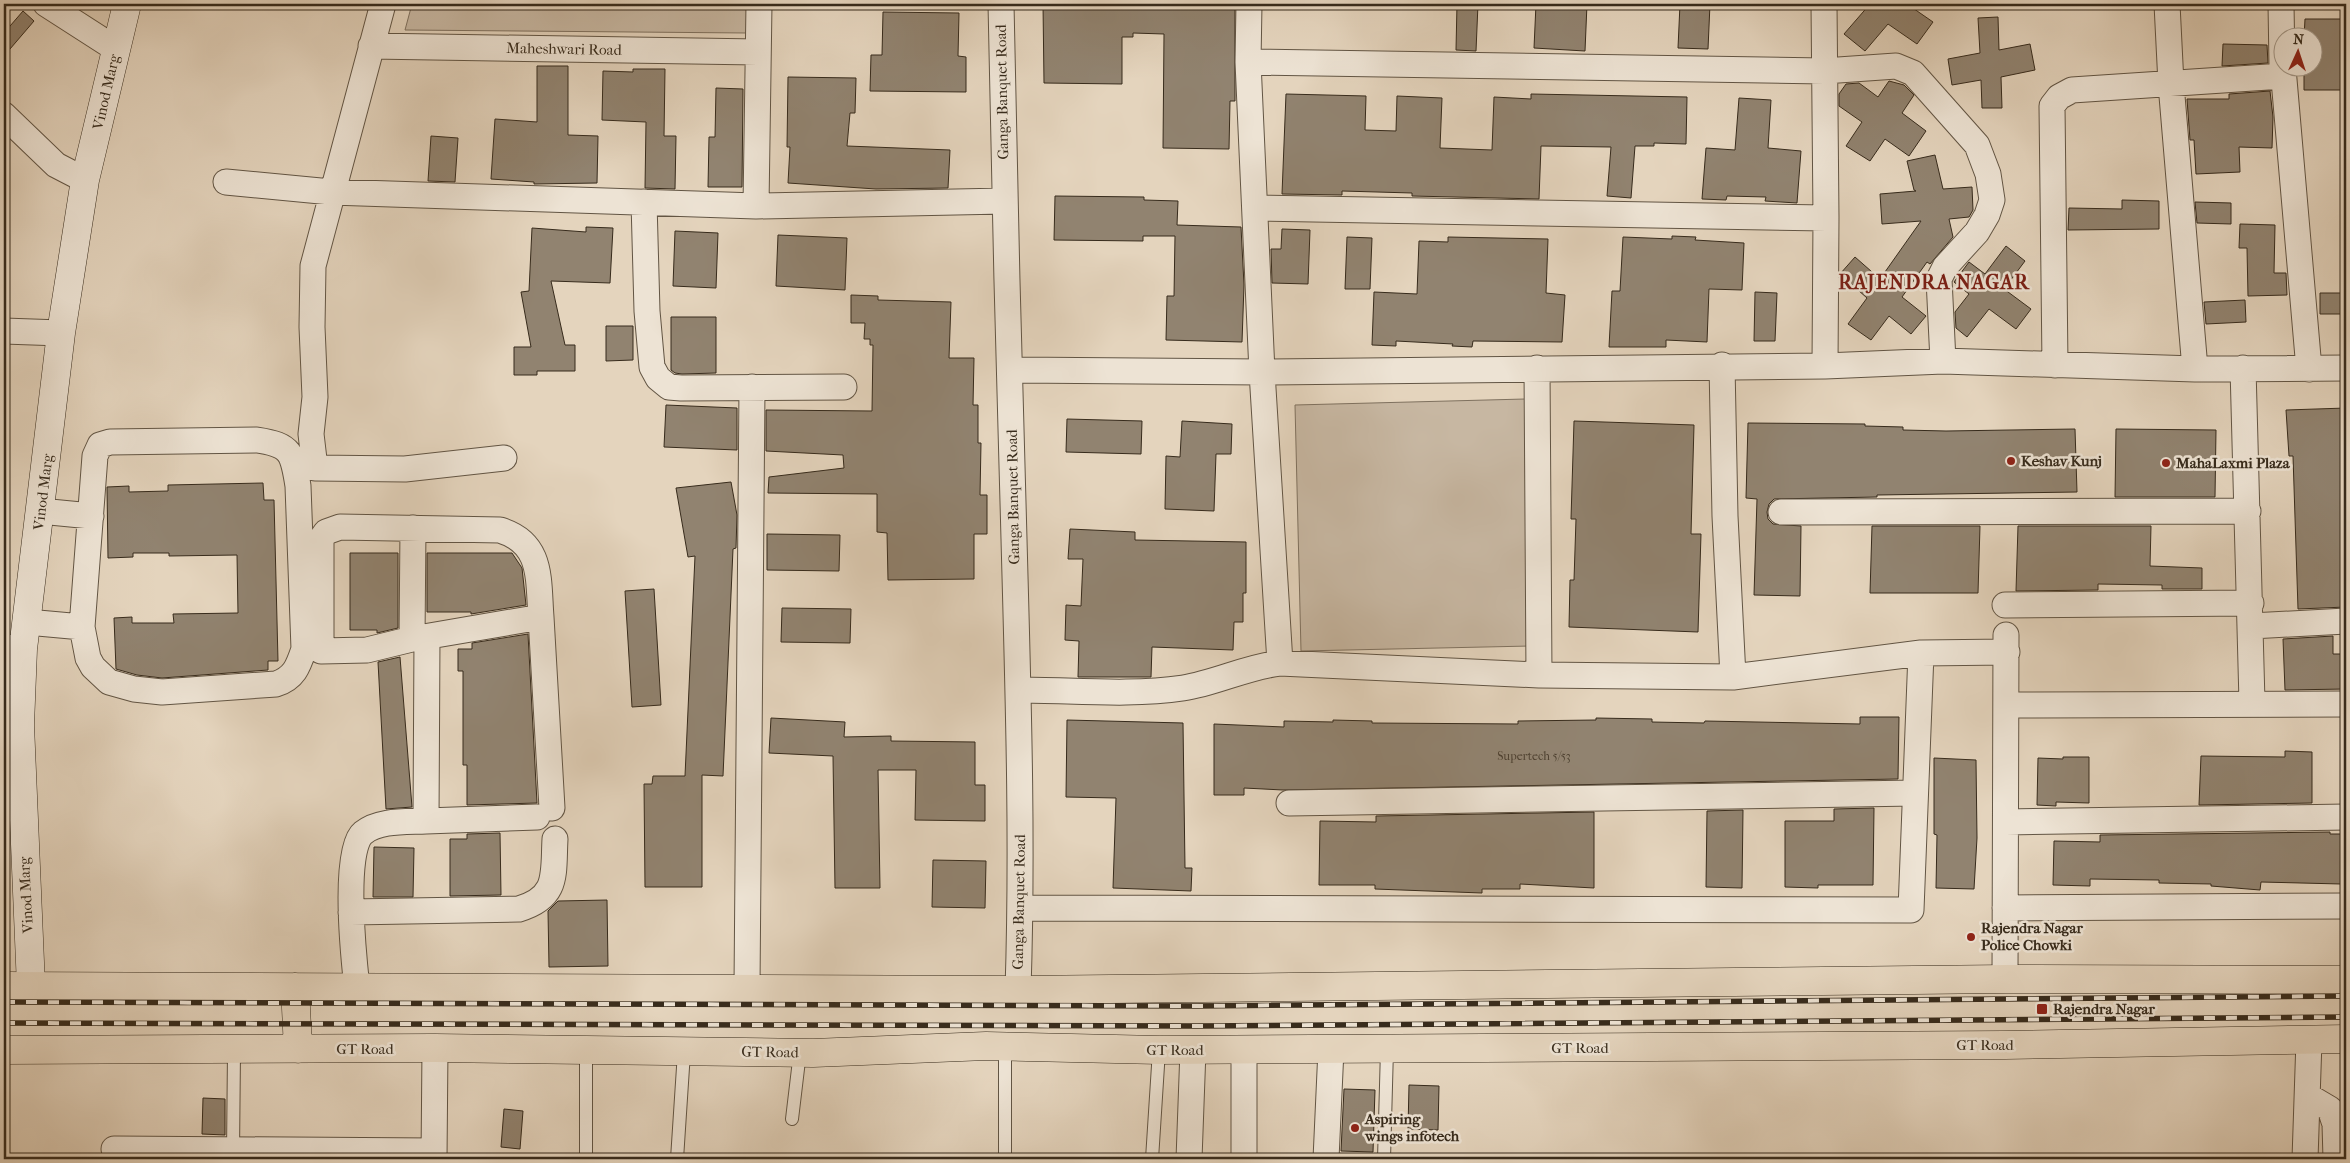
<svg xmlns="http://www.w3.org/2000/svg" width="2350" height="1163" viewBox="0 0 2350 1163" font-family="'IM FELL French Canon',serif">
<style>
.green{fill:#c7b7a2;stroke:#7f715f}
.building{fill:#918370;stroke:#372b1c}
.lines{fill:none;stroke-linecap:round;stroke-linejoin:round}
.lane-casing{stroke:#625544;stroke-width:14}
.street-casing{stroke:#625544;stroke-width:27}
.secondary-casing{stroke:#372b1c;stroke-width:29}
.highway-casing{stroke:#372b1c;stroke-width:29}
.lane{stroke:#ede3d4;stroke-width:12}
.street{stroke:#ede3d4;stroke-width:25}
.secondary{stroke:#ede3d4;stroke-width:28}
.highway{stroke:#e4d4bd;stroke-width:28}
.rail-casing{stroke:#372b1c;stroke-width:5.5}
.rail{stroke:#ede3d4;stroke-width:4;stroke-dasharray:11;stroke-linecap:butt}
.poi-dot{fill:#8f2418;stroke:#ede3d4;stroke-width:2}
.labels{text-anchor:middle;stroke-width:5;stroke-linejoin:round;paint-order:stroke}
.number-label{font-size:12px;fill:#4e4131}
.street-label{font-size:15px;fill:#372b1c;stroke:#ede3d4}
.poi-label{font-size:15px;font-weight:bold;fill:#372b1c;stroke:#ede3d4;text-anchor:start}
.district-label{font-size:20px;font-weight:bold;letter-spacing:1px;fill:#7a1f14;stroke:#ede3d4}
</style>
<rect width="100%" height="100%" fill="#e4d4bd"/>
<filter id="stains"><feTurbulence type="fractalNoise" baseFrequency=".004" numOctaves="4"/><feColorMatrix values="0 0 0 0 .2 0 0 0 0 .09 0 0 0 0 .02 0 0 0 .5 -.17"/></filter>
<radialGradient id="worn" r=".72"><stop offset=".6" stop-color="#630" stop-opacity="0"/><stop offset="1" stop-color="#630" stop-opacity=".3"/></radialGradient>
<path class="green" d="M412,4H747V33L405,30Z
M1525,399L1531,646L1301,651L1295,405Z"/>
<path class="building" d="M1043,4H1235V101H1230L1229,149L1163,148L1164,34L1133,33V37H1122V84L1044,83Z
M1457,4H1478L1476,51L1456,50Z
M1536,4H1587L1585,51L1534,48Z
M1680,4H1710L1708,49L1678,48Z
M1870,4H1907L1933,22L1917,44L1888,24L1865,51L1844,34Z
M23,11L34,21L4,56V33Z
M883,12L959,13L958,56L966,57V92L870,91L871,55H882Z
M1998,17L1999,50L2030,44L2035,70L2001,77L2002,108H1982L1981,80L1952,85L1948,59L1980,53L1978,18Z
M2305,19H2346V90H2304V68H2312V38H2304Z
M2223,44L2267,45L2268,63L2222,66Z
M537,66H568V135L598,136L597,183L534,184V182L491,179L495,119L537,122Z
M633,69H665L664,136H676L675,189L645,188L646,122L602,120L603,71L633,72Z
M788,77L856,78L855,113H850L847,146L950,150L948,188L876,189L788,183L790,147H787Z
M1889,81L1904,85L1914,95L1902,113L1926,131L1909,156L1885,139L1870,161L1846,146L1862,122L1839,106V94L1846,84L1859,83L1878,97Z
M716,88L743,89L742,187H708L709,137H715Z
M2270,91L2273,117L2272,148L2239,147L2240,172L2196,174L2194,140H2190L2187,99H2229V94Z
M1286,94L1366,96L1365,130L1396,131L1397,96L1442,98L1440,148L1492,150L1494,97L1531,99V94L1687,97L1686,144L1654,143V146H1635L1631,198L1607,196L1611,147L1541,146L1539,199L1412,196V193L1342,191V195L1282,194Z
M1739,98L1771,100L1768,148L1801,151L1797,203L1765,201L1766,197L1727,196L1726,200L1702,199L1706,148L1735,150Z
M431,136L458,138L455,182L428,181Z
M1935,155L1943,189L1972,187L1973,210L1969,217L1949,219L1953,237L1930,264L1927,262L1902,297L1926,316L1911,334L1889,316L1871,340L1848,324L1867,298L1840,274L1855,257L1880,279L1921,221L1882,224L1880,194L1916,191L1914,190L1907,161Z
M1055,196L1144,197V200L1178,201L1177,225L1241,227L1244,285L1242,342L1166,340L1167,296H1174L1175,236H1143V241L1054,240Z
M2122,200L2159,201V229L2068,230L2069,208L2122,209Z
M2195,202L2231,203V224L2197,223Z
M2240,224L2275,225L2274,273H2286L2287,295L2248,296L2247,248H2239Z
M586,227L613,228L610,283L551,281L565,345H575V371H537V375H514V347H531L521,292L529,291L532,228L586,232Z
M1282,229L1310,230L1308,284L1272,283L1271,249H1281Z
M675,231L718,233L716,288L673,286Z
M778,235L847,238L845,290L776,286Z
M1672,236L1696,237L1695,240L1744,243L1742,290L1709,289L1707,342L1666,340V347H1609L1612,291H1620L1623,237L1672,239Z
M1347,237L1372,238L1370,289H1345Z
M1448,237L1548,239L1546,293L1565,295L1562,342L1473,341L1472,347L1452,346L1453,344L1396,341V346L1372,345L1374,292L1417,294L1419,241L1448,242Z
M2006,246L2025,261L2004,289L2031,309L2016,329L1989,309L1967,337L1956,328L1955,312L1969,294L1954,282L1969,262L1985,274Z
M1755,292L1777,293L1775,341H1754Z
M2320,293H2346V314H2320Z
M851,295L878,296V300L951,302L949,358H974L973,405H978V443H981L980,495H987V534H974V579L888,580L887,533L877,532V494L768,493L769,477L844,468L843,455L766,451V410L872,411L873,345H870V339H864L865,323H851Z
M2245,300L2246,322L2206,324L2204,302Z
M671,317H716V373L682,374L675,373L671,370Z
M606,326H633V360L606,361Z
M666,405L737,408V450L664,447Z
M2346,408V607L2298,609L2293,456H2289L2286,410Z
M1067,419L1142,421L1141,454L1066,452Z
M1182,421L1232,424L1231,454H1216L1214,511L1165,509L1166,456L1180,457Z
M1574,421L1694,425L1691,534H1701L1698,632L1569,627L1570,580H1574L1576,519H1571Z
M1748,423L1865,424V426L1903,427V430L1946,431L2075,429L2077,492L1877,495V497L1774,499L1769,504L1767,512L1768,519L1773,524L1801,526L1800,596L1754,595L1757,499L1746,498Z
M2116,429L2216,430L2215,497H2115Z
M731,482L737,515L736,548L733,549L723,776L702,775V887H645L644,784H652L653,776H685L695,556L688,557L676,488Z
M263,483L264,500H274L278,661H268V670L162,678L137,675L116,669L114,618L132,617V623H174L173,614L238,613L237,555L169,556V553H133V557L108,558L107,487L129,486V492L168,491V485Z
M1872,526H1980L1978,593H1870Z
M2018,526H2151L2150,566L2202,568V589H2162V585L2098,584V590L2016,591Z
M1070,529L1135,532V540L1246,542V593H1243V622H1234L1233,650L1152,647L1151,677H1078L1079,641L1065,640L1066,605L1081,606L1083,559H1068Z
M767,534L840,535L839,571L767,570Z
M350,553H398V628L377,633V630H350Z
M427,553H512L522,568L526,605L471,614V612H427Z
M654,589L661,705L632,707L625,591Z
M782,608L851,609L850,643L781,642Z
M528,634L537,803L467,805V765H463V671H458V649H472V643Z
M2333,636V654H2346V689L2285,690L2283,639Z
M400,657L412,807L386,809L378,662Z
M1860,717H1899L1898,779L1283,790L1244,788V795H1214V724L1284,727V721L1333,722V720L1372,721V723L1518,724V721L1596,720V718L1652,719V722L1704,723L1705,721L1860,724Z
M771,718L845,722L844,737L891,736V741L975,742V785H985V821L915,820L916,770H878L880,888H835L833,756L769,753Z
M1067,720L1183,723L1185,868H1192L1191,891L1113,888L1116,798L1066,797Z
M2285,751L2312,752V803L2199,805L2201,756L2285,757Z
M2063,757H2089V803L2056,802V806L2037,805L2038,758L2063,759Z
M1934,758L1976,760L1977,838L1974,889L1936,888L1937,835L1934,834Z
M1874,808L1873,885H1818V888L1785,887V821H1834V809Z
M1743,810L1742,888L1706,887L1707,811Z
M1594,812V888L1520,884V889H1482V893L1375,889V885H1319L1320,821L1376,822V816Z
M2330,832V834H2346V868L2341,869V884L2261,882L2260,890L2211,886V884L2159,883V880L2090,879V886L2053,885L2054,841L2100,842V835Z
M500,833L501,895L450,896V839H467V834Z
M374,847L414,848L413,897H373Z
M933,860L986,861L985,908L932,907Z
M607,900L608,966L549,967L548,911L558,901Z
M1409,1085L1439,1086L1438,1130L1408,1129Z
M1344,1089L1375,1090L1373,1152L1341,1151Z
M203,1098L225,1099V1135L202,1134Z
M504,1109L523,1111L520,1149L501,1147Z"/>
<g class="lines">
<defs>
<path id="lane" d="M1005,1046V1159
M586,1050V1159
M792,1119L800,1052
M233,1153L234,1051
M677,1159L684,1052
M1152,1159L1159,1050
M1384,1159L1387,1049"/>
<path id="street" d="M46,4L116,49
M383,4L313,266L312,327L315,397L311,434L315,468L405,469L504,458
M1001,4C1004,182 1009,361 1014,539C1018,689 1023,840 1018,990
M1249,4L1248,62L1262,372L1280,663
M1824,4L1826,218L1825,366
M2167,4L2171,84L2195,369
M2281,4L2282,66
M371,46L758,52
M1248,62L1824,71L1896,66L1913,73L1977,145L1988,174L1992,200L1987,215L1977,232L1945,267L1939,279L1943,361
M2283,68L2309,369
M4,115L56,165L85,180
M226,182L331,192L756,206L1004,201
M644,202L647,311L652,367L658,378L669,387L681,388L844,387
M756,206L759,4
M1256,208L1826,218
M4,331L61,333
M1722,365L1725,516L1733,677
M2055,365L2052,106L2059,97L2072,90L2283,76
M1537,368L1539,675
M2243,368L2252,702
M1010,370L1262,372L1825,366L1943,361L2195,369L2346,368
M257,440C292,445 293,454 298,486L304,649C298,667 294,678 276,684L162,692L134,689L109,682L93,667L88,658L82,627L95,456L100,445L110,442Z
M40,511L91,516
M1781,512L2248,511
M340,527L500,530C543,543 538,579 541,617L412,639L367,650L321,651V539L326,532Z
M2005,605L2251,603
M541,617L552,808
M27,622L82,627
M2251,626L2346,621
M412,639L413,528
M4,647L23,649
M1018,690C1072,690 1130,696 1183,688C1216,683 1246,667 1280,663L1539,675L1733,677L1921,653L2007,652
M2006,705L2346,704
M1289,803L1915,793
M426,821L537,817
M2006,822L2346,817
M1021,908L1911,910L1921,653
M2005,908L2346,906
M351,912L519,909C559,897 553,874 555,839
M2005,979L2006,635
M357,988C354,961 342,849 363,833C379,820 405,822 426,821L427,637
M747,988L752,387
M1244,1050V1159
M2308,1096L2330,1109L2335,1124L2336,1159
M114,1149L434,1151
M434,1159L435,1048
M1189,1159L1193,1050
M1326,1159L1331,1049
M2305,1159L2309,1040"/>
<path id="secondary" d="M31,986L20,725L23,649L61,333L85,180L127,4"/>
<path id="highway" d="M4,986L1018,990L2005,979L2346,980
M295,987L298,1049
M4,1050L435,1048L813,1053L986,1046L1159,1050L2005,1045L2346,1039"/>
</defs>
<use href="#lane" class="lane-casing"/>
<use href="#street" class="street-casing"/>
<use href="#secondary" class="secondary-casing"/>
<use href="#highway" class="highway-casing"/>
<use href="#lane" class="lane"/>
<use href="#street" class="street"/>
<use href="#secondary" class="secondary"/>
<use href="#highway" class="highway"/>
<defs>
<path id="rail" d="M4,1002L1197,1006L2346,996
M4,1023L1197,1026L2346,1017"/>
</defs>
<use href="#rail" class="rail-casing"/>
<use href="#rail" class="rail"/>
</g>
<g class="poi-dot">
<circle cx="2011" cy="461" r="5"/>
<circle cx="2166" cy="463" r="5"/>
<circle cx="1971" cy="937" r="5"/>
<rect x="2036" y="1003" width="12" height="12" rx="2.5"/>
<circle cx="1355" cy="1128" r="5"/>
</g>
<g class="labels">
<g class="number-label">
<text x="1534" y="760">Supertech 5/53</text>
</g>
<g class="street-label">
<text transform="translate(564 49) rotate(1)" y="5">Maheshwari Road</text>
<text transform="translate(106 92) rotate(-77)" y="5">Vinod Marg</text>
<text transform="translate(1002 92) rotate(-91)" y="5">Ganga Banquet Road</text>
<text transform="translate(43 492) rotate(-83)" y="5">Vinod Marg</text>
<text transform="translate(1013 497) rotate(-91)" y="5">Ganga Banquet Road</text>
<text transform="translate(26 895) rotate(-93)" y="5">Vinod Marg</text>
<text transform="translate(1019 902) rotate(-89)" y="5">Ganga Banquet Road</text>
<text x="1985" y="1050">GT Road</text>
<text x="1580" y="1053">GT Road</text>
<text x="365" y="1054">GT Road</text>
<text x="1175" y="1055">GT Road</text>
<text transform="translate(770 1052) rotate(1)" y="5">GT Road</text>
</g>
<g class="poi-label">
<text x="2021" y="466">Keshav Kunj</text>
<text x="2176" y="468">MahaLaxmi Plaza</text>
<text x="1981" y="933">Rajendra Nagar<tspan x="1981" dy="17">Police Chowki</tspan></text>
<text x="2053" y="1014">Rajendra Nagar</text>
<text x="1365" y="1124">Aspiring<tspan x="1365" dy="17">wings infotech</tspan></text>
</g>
<g class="district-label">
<text x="1934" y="289">RAJENDRA NAGAR</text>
</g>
</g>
<rect width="2350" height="1163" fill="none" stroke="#e4d4bd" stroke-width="20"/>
<rect x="5" y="5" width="2340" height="1153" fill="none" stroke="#372b1c" stroke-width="2.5"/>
<rect x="10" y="10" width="2330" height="1143" fill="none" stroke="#372b1c"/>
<g transform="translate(2298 52) rotate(3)"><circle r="24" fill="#ede3d4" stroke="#a4998a"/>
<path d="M0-4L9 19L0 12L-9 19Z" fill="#8f2418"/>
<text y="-8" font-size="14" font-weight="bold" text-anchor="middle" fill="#372b1c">N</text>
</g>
<rect width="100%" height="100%" filter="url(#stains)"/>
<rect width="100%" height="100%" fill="url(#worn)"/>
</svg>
